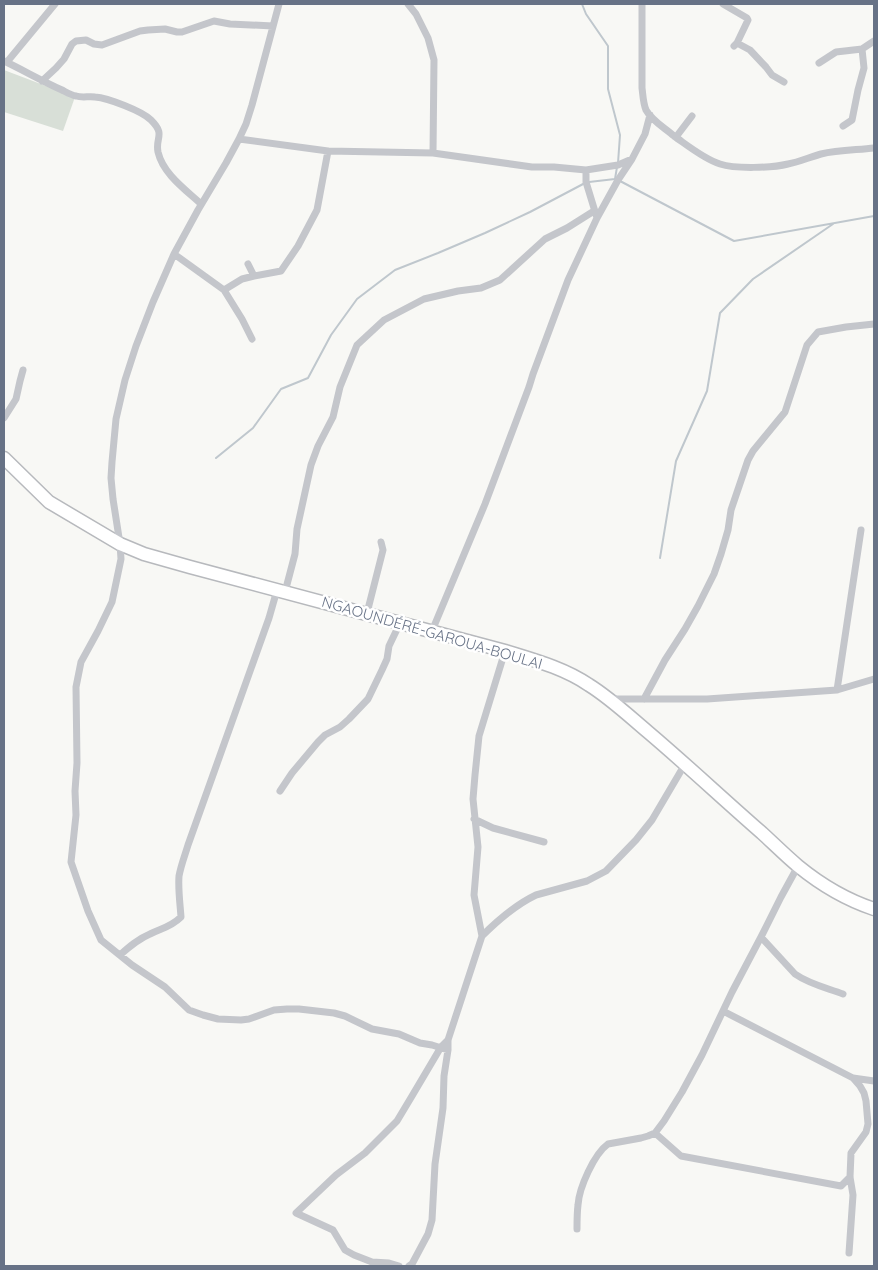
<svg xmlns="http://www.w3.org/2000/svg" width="878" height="1270" viewBox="0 0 878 1270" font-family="Quicksand,sans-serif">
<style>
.green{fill:#d8dfd7}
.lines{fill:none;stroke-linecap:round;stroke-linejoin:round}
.stream{stroke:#bfc7cd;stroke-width:2}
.highway-casing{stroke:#b7b9bd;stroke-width:15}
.street{stroke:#c4c6cb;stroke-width:7}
.highway{stroke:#fff;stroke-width:12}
.labels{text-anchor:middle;stroke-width:5;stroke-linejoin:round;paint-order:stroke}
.street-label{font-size:15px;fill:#677286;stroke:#fff}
</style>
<rect width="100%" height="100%" fill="#f8f8f5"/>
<path class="green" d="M4,70L75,97L63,131L4,112Z"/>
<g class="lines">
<path class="stream" d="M582,4L586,14L608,46V89L620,135L618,163
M616,179H615L617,167
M620,181L734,241L874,216
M589,182L615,179
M216,458L253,428L281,389L308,378L331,335L357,299L395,270L438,253L485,233L530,212L585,183
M660,558L676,461L707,391L720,313L753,279L833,224"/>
<defs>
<path id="highway" d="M4,458L49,502L120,544L144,554L190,567L505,651C534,660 564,668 589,685C610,698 629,716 648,732C687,765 724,800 762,833C774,844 786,856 798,866C820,884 847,900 874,909"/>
</defs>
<use href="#highway" class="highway-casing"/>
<path class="street" d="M279,4L252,105L246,124L239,139L226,163L198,210L174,254L153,302L136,346L125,380L116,419L112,462L111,478L113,499L120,544L121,559L112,602L98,631L81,662L76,687L77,763L75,791L76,815L71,862L88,911L101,940L132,965L165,987L189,1010L203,1015L218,1019L241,1020L249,1019L274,1010L287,1009H299L334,1013L345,1016L372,1029L399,1034L420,1043L432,1045L448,1050
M408,4L416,14L428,38L434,60L433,153
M642,4V88C643,95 643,103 646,110C652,121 665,128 674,136C687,145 704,159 720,164C735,169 772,168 788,164C799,162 810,157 821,154C838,150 857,150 874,148
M723,4L747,18L748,20L737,43L734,46
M737,43L750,50L766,67L772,75L784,82
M862,49L874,41
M4,61C23,70 42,81 62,90C66,92 71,95 76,96C82,98 89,96 95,97C108,98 142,111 151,120C166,135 155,137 158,152C163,174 186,190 201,204
M7,62L55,4
M819,63L836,52L862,49L864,68L858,90L852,120L843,126
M42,81L56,68L64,59L72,44L76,41L86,40L94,44L102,45L140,31L148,30L165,29L177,32H182L214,21L230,24L273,26
M676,137L692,116
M239,139L328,151L433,153L532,167H554L586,170V182L597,218L568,280L533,374L529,387L485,504L432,631
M586,170L618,165L632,159L645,134L650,115
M597,218L618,180L632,159
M174,254L224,290L242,319L252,339
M254,276L281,271L298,246L317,210L328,151
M224,290L242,279L254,276L248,264
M4,418L16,399L20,381L23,370
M285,592L295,554L297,529L311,465L318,446L333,417L340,387L357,345L384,320L424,299L458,291L481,288L500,280L545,239L567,228L594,211
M367,613L383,550L381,542
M505,651L479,736L475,775L473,799L478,847L474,895L482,936C498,920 515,905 536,895L587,881L606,871L636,840L652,820L685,764
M837,690L861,530
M611,699H707L837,690L874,679
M644,699L665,660L685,629L698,606L714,574L721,554L728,530L731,510L748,460L753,451L785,412L807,345L818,332L846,327L874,324
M280,791L292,773L318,742L325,735L340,727L349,719L368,699L382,670L387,659L389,646L400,623
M474,819L493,828L544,842
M761,937L795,974C809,984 827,988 843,994
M120,955C129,947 138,939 150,934C162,928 171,927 181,917C180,903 178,889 179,876C181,865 185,855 188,845L269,618L277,590
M723,1011L853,1078L874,1081
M655,1133L681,1156L841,1186L850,1177
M577,1229C577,1221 577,1213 578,1205C579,1188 594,1154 608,1144L641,1138L648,1136L655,1133L664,1121L682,1092L702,1055L732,992L761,937L781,897L798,866
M849,1253L853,1195L850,1177L851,1153L866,1132L868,1124L866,1101L864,1093L860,1086L853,1078
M399,1266L389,1263L372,1262L354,1255L345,1250L333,1230L296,1213L336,1175L365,1153L397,1121L412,1096L441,1047L448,1040
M409,1266L412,1264L428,1234L432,1220L435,1164L443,1108L444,1076L448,1050V1040L482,936"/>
<use href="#highway" class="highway"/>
</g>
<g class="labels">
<g class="street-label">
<text transform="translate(432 633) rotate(16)" y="5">NGAOUNDÉRÉ-GAROUA-BOULAI</text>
</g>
</g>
<rect width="878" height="1270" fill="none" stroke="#677286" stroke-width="10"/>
</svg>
